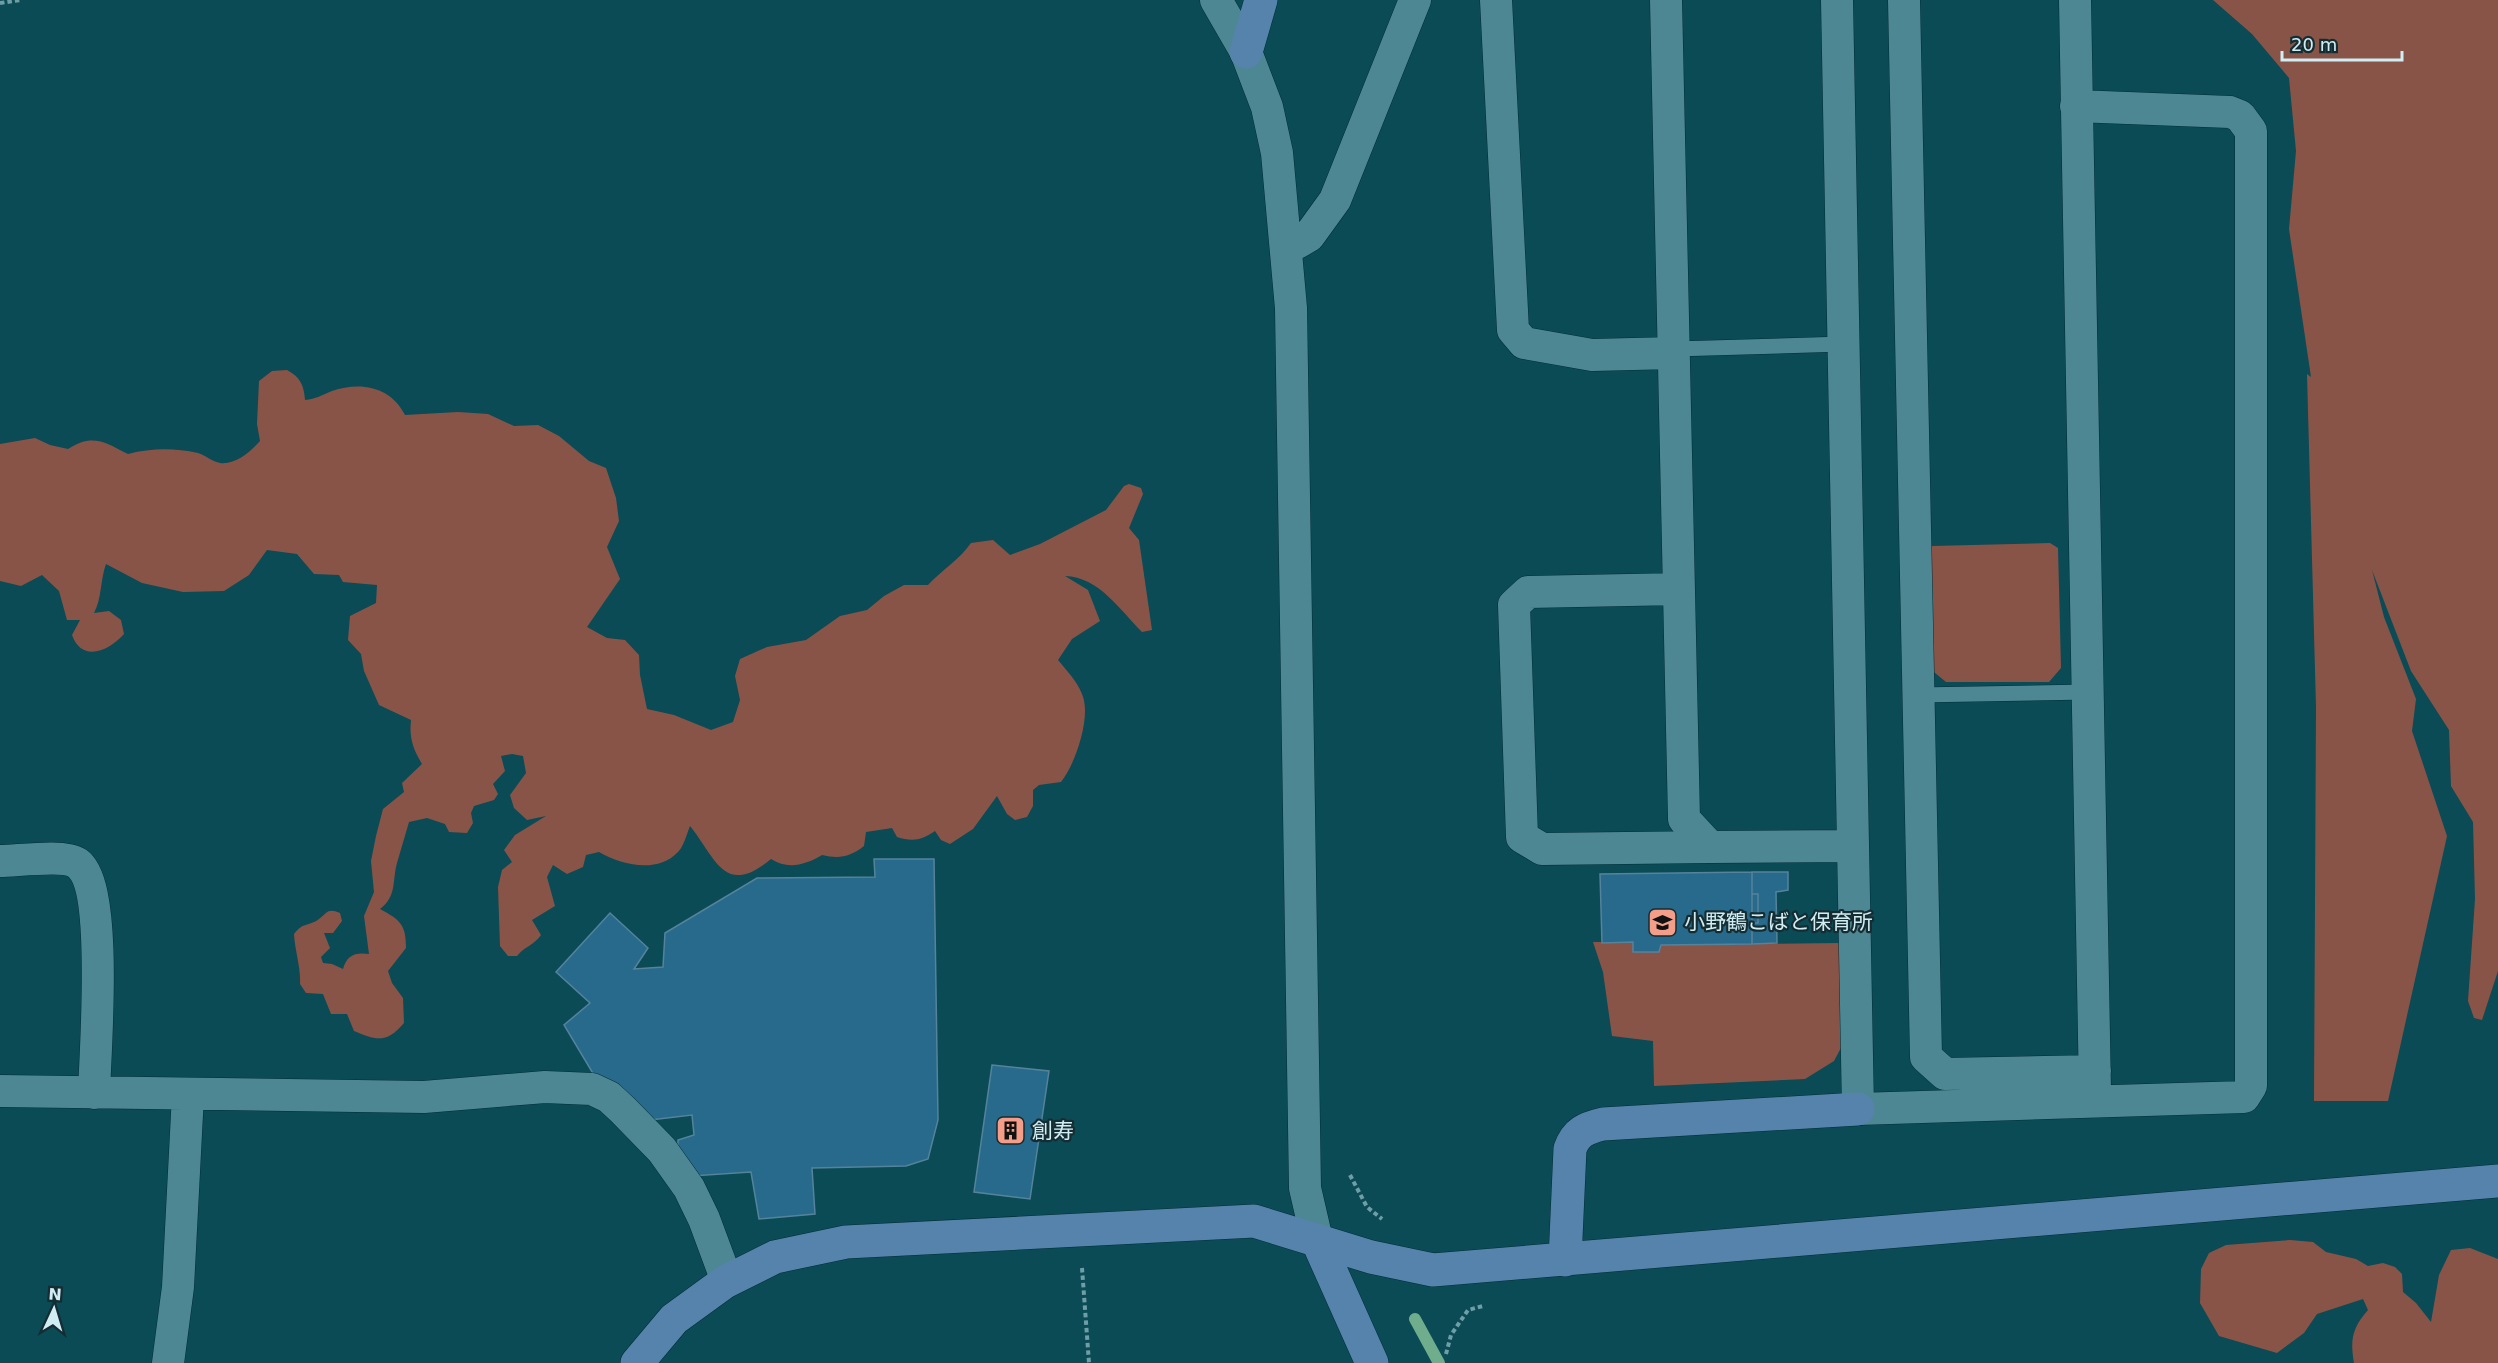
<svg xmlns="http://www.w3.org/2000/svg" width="2498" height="1363" viewBox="0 0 2498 1363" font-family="'DejaVu Sans','Noto Sans JP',sans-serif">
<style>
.green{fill:#895448}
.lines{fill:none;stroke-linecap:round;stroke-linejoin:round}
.stream{stroke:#70ad8d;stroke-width:12}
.building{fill:#286a8b;stroke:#55839c;stroke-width:1.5}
.lane-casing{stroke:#002f38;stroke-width:16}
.street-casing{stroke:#002f38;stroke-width:33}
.secondary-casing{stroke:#002f38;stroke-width:34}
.path{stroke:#6f9ea6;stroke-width:4;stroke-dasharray:4.5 3;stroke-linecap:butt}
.lane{stroke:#4e8794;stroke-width:15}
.street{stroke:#4e8794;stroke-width:32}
.secondary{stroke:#5683ac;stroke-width:33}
.labels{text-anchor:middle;stroke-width:4.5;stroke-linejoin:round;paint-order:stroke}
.poi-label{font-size:21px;fill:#d0edf3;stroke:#152d32;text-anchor:start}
</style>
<rect width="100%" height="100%" fill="#0a4b56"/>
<path class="green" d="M2213,0H2498V971L2482,1020L2474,1018L2468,1001L2475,899L2473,822L2451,786L2449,730L2411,671L2372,570L2384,617L2416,699L2412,731L2447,836L2388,1101H2314L2316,707L2307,374L2311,377L2289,229L2296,151L2289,78L2252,34Z
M287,370C300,377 304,385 305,400C316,399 322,395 332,391C361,381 391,387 405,415L458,412L488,414L514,426L538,425L559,436L589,461L606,468L616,498L619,521L607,547L620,579L587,627L607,638L625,640L639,655L640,675L647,709L674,715L711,730L733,722L740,700L735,676L740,659L767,647L806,640L840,616L867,610L884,596L904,585H928C942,570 959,560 971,543L993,540L1010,555L1040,544L1106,510L1124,486L1129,484L1141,488L1143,494L1129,528L1139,540L1152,630L1142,632C1120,610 1099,577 1065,576L1088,590L1100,621L1072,639L1058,660C1067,671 1077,681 1082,694C1092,716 1075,765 1061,782L1039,785L1033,790V806L1027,817L1015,820L1007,814L997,796L973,829L950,844L941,840L935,831C922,840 913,842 897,837L892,828L866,832L864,846C850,857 839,859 822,855C805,865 788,870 771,859C724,898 716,858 690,826C687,833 684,846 678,852C657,874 622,865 599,852L586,855L583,867L567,874L553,865L547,877L555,906L532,920L541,935C534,945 524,947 517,956H508L500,946L498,887L502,870L512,862L504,850L515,835L546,816L527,820L514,808L510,795L526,773L523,756L512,754L501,756L505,771L493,784L498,794L494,800L474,806L471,813L473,823L467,833L449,832L445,824L427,818L409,822C405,836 401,849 397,863C392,881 397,896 380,909C400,920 406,924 406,948L388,971L392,983L403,998L404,1023C387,1043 377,1041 354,1031L347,1014H331L323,994L306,993L300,984C301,967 295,952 294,934C303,922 310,926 319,919C328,912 328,908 340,913L342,921L333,933H324L330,948L321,957L323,963L332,964L343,969C347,955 355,952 369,954L364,916L374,892L371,861L376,836L383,809L404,792L402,783L422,764C413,749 409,738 411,720L379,705L364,671L361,654L348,640L350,616L376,603L377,585L343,582L339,575L314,574L297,554L267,550L249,575L224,591L183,592L142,583L106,564C100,581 102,598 94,613L109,611L121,620L124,634C109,651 82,663 72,635L80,620H67L59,591L42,575L21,586L0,581V444L35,438L50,445L68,449C92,433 105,442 128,454C152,448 174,448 198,453C205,455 213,462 220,463C236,465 251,451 260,441L257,424L259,381L272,371Z
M2050,543L2058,548L2061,668L2049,682H1946L1929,668L1927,553L1932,546Z
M1593,942H1633L1634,952H1659L1661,945L1841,943L1843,1044L1834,1061L1805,1079L1654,1086L1653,1041L1612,1036L1603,972Z
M2290,1240L2313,1242L2326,1252L2356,1259L2368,1266L2383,1263L2395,1267L2402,1274L2403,1292L2416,1303L2431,1322L2439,1275L2451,1250L2470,1248L2498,1259V1363H2354C2350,1340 2352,1328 2368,1310L2363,1299L2317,1314L2304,1333L2277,1353L2219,1336L2200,1303L2201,1269L2209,1253L2226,1245Z"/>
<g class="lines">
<path class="stream" d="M1415,1319L1439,1363"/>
</g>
<path class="building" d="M874,859H934L938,1120L928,1159L906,1166L812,1168L815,1214L759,1219L751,1172L677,1177L678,1140L694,1135L692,1115L650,1120L625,1127L564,1025L590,1003L556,972L610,913L648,948L634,969L663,967L665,933L757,878L875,877Z
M1752,872H1788V890L1776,892L1777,943L1752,944Z
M1752,872V894H1758V923H1752V944L1661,945L1659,952H1633V942L1602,943L1600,874Z
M992,1065L1049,1071L1030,1199L974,1192Z"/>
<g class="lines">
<defs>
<path id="lane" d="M1674,349L1844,344
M1918,695L2088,692"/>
<path id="street" d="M1216,0L1246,52L1267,107L1277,153L1291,308L1305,1188L1317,1240
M1496,0L1513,330L1524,343L1592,355L1674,353
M1666,0L1684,819L1710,847L1853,846
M1837,0L1858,1109L2244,1097L2251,1086V131L2240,116L2230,112L2076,106
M1904,0L1926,1057L1945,1074L2095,1071
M2075,0L2095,1091
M1286,245L1297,243L1309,236L1335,200L1415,0
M1679,589L1528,592L1514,605L1522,837L1542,849L1710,847
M0,861C17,861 64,854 77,863C109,885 95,1053 94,1093
M0,1091L424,1097L545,1087L592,1089L609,1097L623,1110L662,1150L689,1188L704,1219L727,1281
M168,1363L178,1287L188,1095"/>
<path id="secondary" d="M1246,52L1261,0
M1317,1240L1372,1363
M1565,1260L1570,1149C1576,1132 1586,1128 1603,1124L1858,1109
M637,1363L674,1319L725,1282L775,1257L846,1242L1254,1221L1371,1257L1433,1270L2498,1181"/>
</defs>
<use href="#lane" class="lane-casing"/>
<use href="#street" class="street-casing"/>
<use href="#secondary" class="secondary-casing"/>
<path class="path" d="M0,3L21,0
M1350,1175L1367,1207L1382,1219
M1082,1268L1089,1363
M1446,1354L1451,1335L1468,1310L1483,1306"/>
<use href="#lane" class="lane"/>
<use href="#street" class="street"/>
<use href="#secondary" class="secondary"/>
</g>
<defs>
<symbol id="school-square" viewBox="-11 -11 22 22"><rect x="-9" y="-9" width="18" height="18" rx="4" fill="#f49e8a" stroke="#152d32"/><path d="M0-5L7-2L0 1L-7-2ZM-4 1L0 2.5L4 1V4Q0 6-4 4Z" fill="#111"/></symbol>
<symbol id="building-square" viewBox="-11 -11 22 22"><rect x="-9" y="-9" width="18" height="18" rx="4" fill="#f49e8a" stroke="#152d32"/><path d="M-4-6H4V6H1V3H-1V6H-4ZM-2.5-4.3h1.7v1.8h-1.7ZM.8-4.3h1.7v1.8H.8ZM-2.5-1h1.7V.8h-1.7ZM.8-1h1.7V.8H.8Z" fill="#111"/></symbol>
</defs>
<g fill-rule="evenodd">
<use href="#school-square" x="1646" y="906" width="33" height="33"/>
<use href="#building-square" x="994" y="1114" width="33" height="33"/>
</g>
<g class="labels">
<g class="poi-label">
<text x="1684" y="929">小野鶴こばと保育所</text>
<text x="1032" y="1138">創寿</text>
</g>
</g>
<g transform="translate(54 1309) rotate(4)" stroke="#152d32" stroke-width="4.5" paint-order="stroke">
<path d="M0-4.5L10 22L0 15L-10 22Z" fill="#d0edf3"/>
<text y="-9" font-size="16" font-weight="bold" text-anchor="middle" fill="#d0edf3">N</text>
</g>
<path d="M2282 51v9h120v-9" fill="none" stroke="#d0edf3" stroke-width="3"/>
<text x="2291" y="51" font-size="18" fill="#d0edf3" stroke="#152d32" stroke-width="4.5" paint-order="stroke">20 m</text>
</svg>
